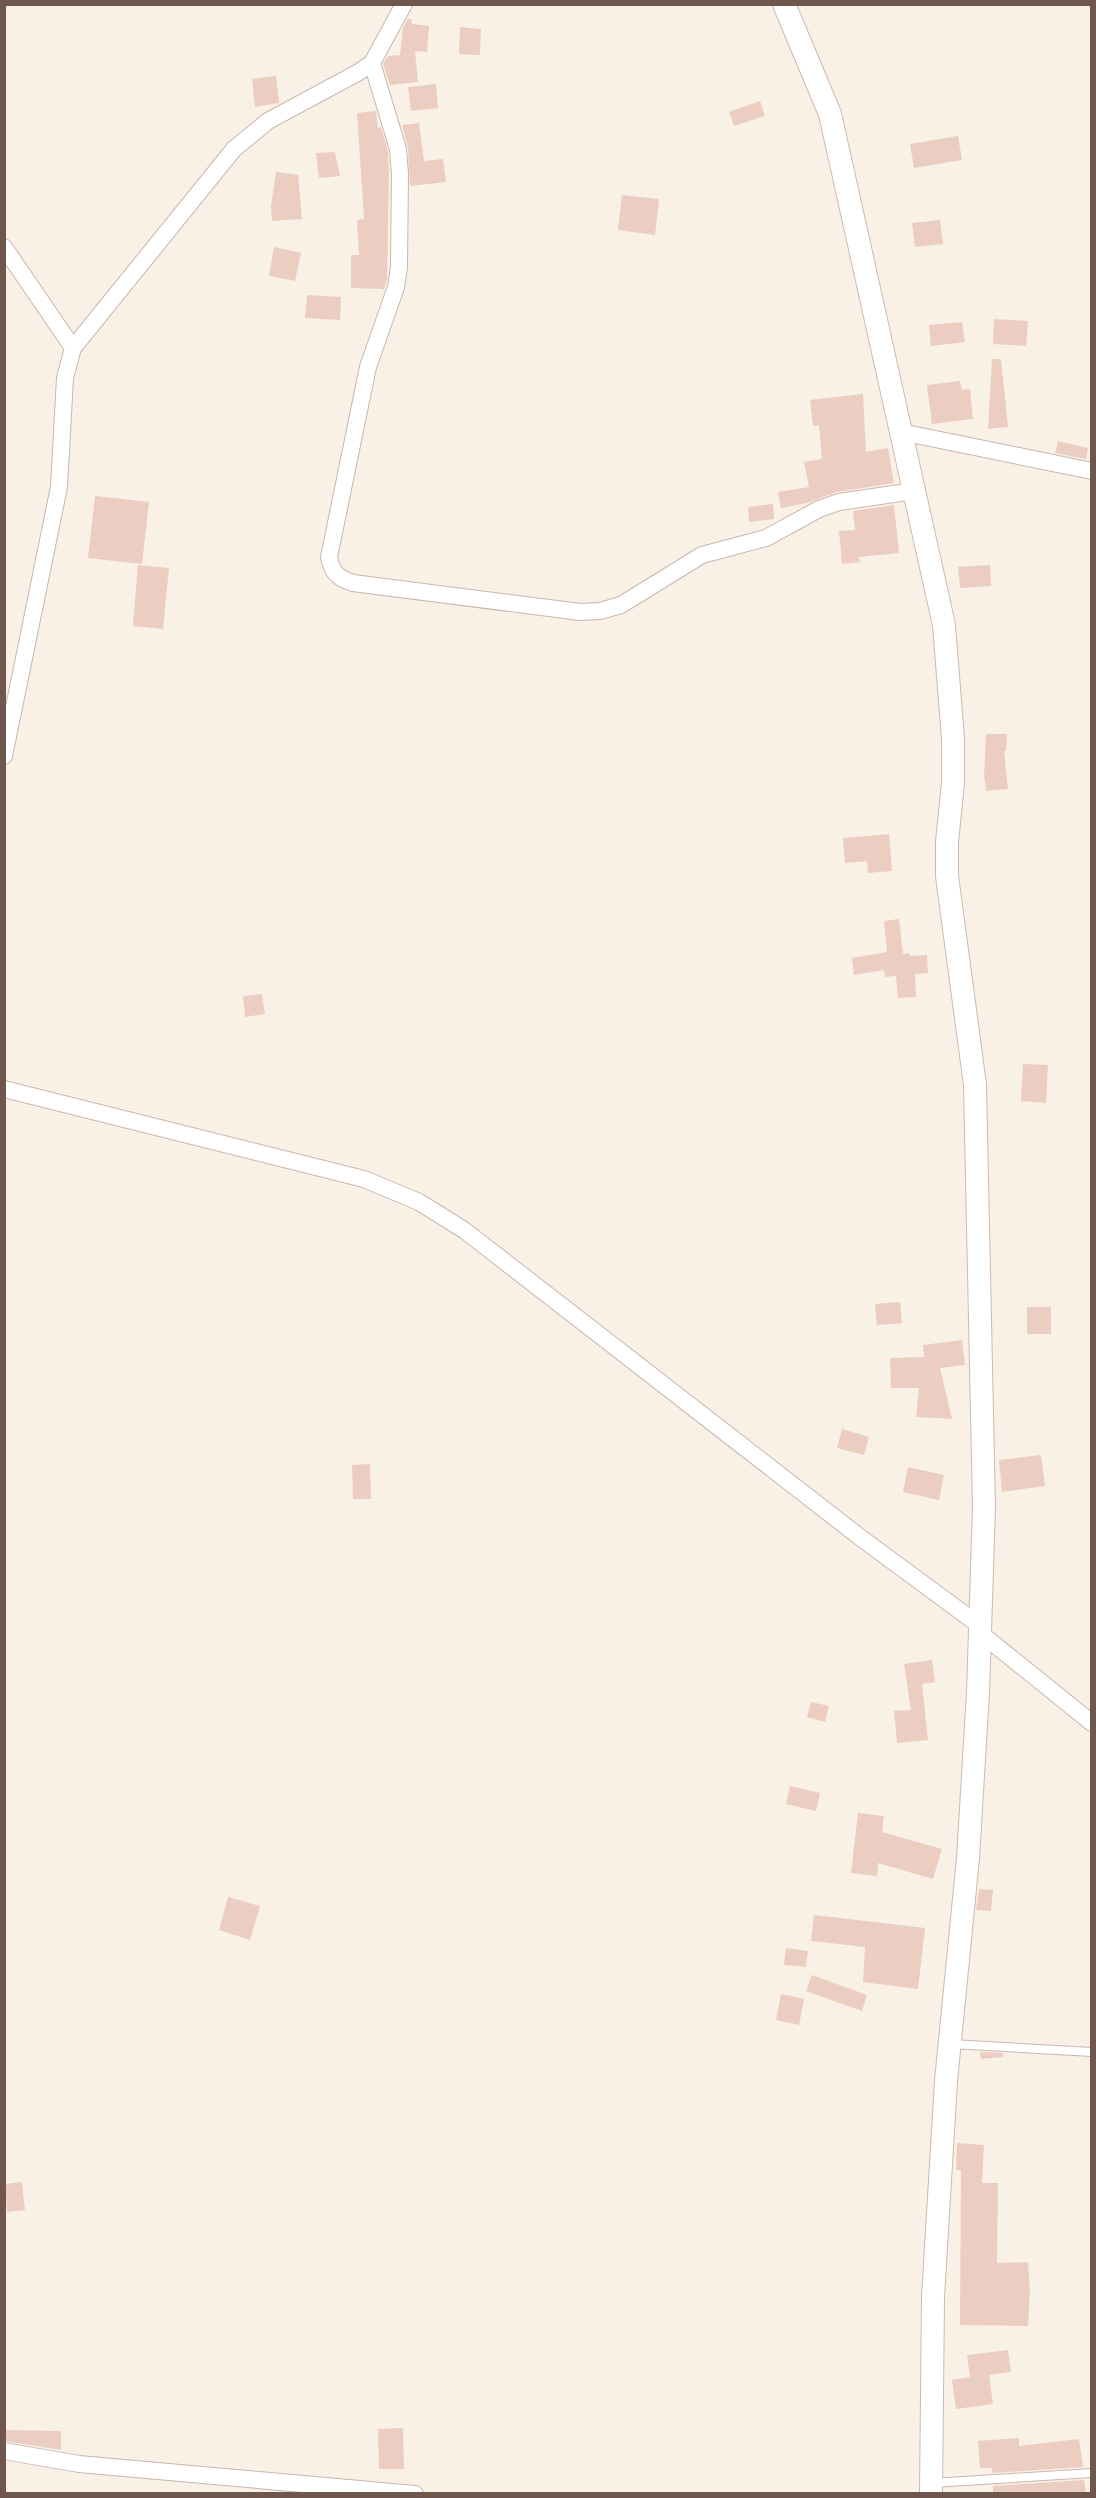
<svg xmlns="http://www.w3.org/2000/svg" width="1096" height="2498" viewBox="0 0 1096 2498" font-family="'Work Sans',sans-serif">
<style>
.building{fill:#ebcec1}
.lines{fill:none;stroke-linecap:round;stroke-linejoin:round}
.lane-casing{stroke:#c9b7ad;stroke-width:10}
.street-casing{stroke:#c9b7ad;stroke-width:18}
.secondary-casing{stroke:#ceb9ae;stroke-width:24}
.lane{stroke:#fff;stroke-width:8}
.street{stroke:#fff;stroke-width:16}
.secondary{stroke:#fff;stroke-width:22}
</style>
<rect width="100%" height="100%" fill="#f9f0e6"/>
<path class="building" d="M408,19H411L412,24L429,26L427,52L415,51L418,82L390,85L383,64L388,56L400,55L403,28Z
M460,27L481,29L480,55L459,54Z
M276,76L279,103L255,107L252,79Z
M436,84L438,108L411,111L408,87Z
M760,101L765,116L734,126L729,112Z
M376,111L378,128L381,127L388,151L389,174L387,279L384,289L351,288V255H359L357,220L364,219L357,113Z
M419,123L424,161L443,159L446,182L410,186L408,148L402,125Z
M958,136L962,160L914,168L910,144Z
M335,152L340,176L319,178L316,153Z
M276,172L298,175L302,219L272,221L271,206Z
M622,195L659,199L655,235L618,230Z
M940,220L943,244L915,247L912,223Z
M274,247L301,253L295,281L269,276Z
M307,295L341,297L340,320L305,318Z
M994,319L1028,321L1026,346L993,344Z
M962,322L965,342L931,346L929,325Z
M992,359H1001L1008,427L988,429Z
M960,381L962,390L970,389L973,419L932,424L927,385Z
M863,394L866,452L888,448L894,483L837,492L807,503L781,508L778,492L809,487L804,462L822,459L819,426H813L810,400Z
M1058,441L1088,448L1086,459L1055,453Z
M95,496L149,502L142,564L88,558Z
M773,504L774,519L749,522L748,507Z
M894,505L899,553L859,557L860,562L842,564L839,531L855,530L853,511Z
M138,565L169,568L163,629L133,626Z
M990,565L991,586L960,588L958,567Z
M986,734H1007L1006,751H1004L1008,789L986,791L984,776Z
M889,834L892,871L868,873L867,861L845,863L843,838Z
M899,919L903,954L909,953L910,956L927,955L928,973L915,974L916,997L898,998L896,976L885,977L884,970L854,975L852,958L887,952L884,921Z
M262,994L265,1014L245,1017L243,996Z
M1023,1064L1048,1065L1046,1103L1021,1101Z
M900,1302L902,1323L877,1325L875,1304Z
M1027,1307H1051V1334H1027Z
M962,1340L965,1365L940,1368L952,1419L916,1417L919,1388H891L890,1358L924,1357L923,1345Z
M842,1429L869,1437L864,1455L837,1448Z
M1041,1455L1045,1486L1002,1492L999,1460Z
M370,1464L371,1499H353L352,1465Z
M908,1467L944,1475L939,1500L903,1492Z
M932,1660L935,1682L922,1684L928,1740L897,1743L894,1711L911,1710L904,1664Z
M811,1702L829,1706L825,1722L807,1717Z
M790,1786L820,1793L816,1811L786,1804Z
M858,1813L884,1816L882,1832L942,1849L933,1879L878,1863L877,1876L851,1873Z
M979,1889L993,1890L991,1911L976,1910Z
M228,1897L260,1906L250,1940L219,1930Z
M814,1915L925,1928L918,1989L863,1982L865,1947L811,1941Z
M786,1948L808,1951L806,1967L784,1965Z
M812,1975L867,1995L862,2011L806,1991Z
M781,1994L804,1999L799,2025L776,2020Z
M980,2052L1003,2053V2057L981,2059Z
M957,2143L984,2145L982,2183H998L997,2263L1028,2262L1030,2291L1028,2326L960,2325L961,2170H956Z
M22,2182L25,2210L7,2212L5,2184Z
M1008,2350L1011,2372L989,2375L993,2404L956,2409L952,2380L970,2377L967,2355Z
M403,2428L404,2469H379L378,2429Z
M4,2430L61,2431V2450L4,2441Z
M1019,2438V2446L1079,2439L1083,2467L992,2473V2468H980L978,2441Z
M1084,2480L1086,2493H993V2486Z"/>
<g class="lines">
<defs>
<path id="lane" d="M951,2044L1092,2052
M932,2483L1092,2473"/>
<path id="street" d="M372,63L398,149L400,174L399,267L396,287L368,367L329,557C332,573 338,578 353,583L580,612L600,611L621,605L702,555L766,538L819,509L839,502L914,491
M4,247L73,348
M901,432L1092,471
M4,756L59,487L65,378L73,348L234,149L268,121L359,72L372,63L404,4
M4,1089L364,1179L419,1202L464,1230L861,1538L979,1625
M979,1632L1092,1723
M4,2451L79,2464L415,2494"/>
<path id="secondary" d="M784,4L830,114L944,625L953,739V783L947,842V876L975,1085L984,1507L978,1693L968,1858L946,2081L933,2297L931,2494"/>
</defs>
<use href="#lane" class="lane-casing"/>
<use href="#street" class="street-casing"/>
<use href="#secondary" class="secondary-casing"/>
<use href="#lane" class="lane"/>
<use href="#street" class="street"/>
<use href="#secondary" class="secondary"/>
</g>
<rect width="1096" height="2498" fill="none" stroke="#6f574e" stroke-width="12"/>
</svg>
